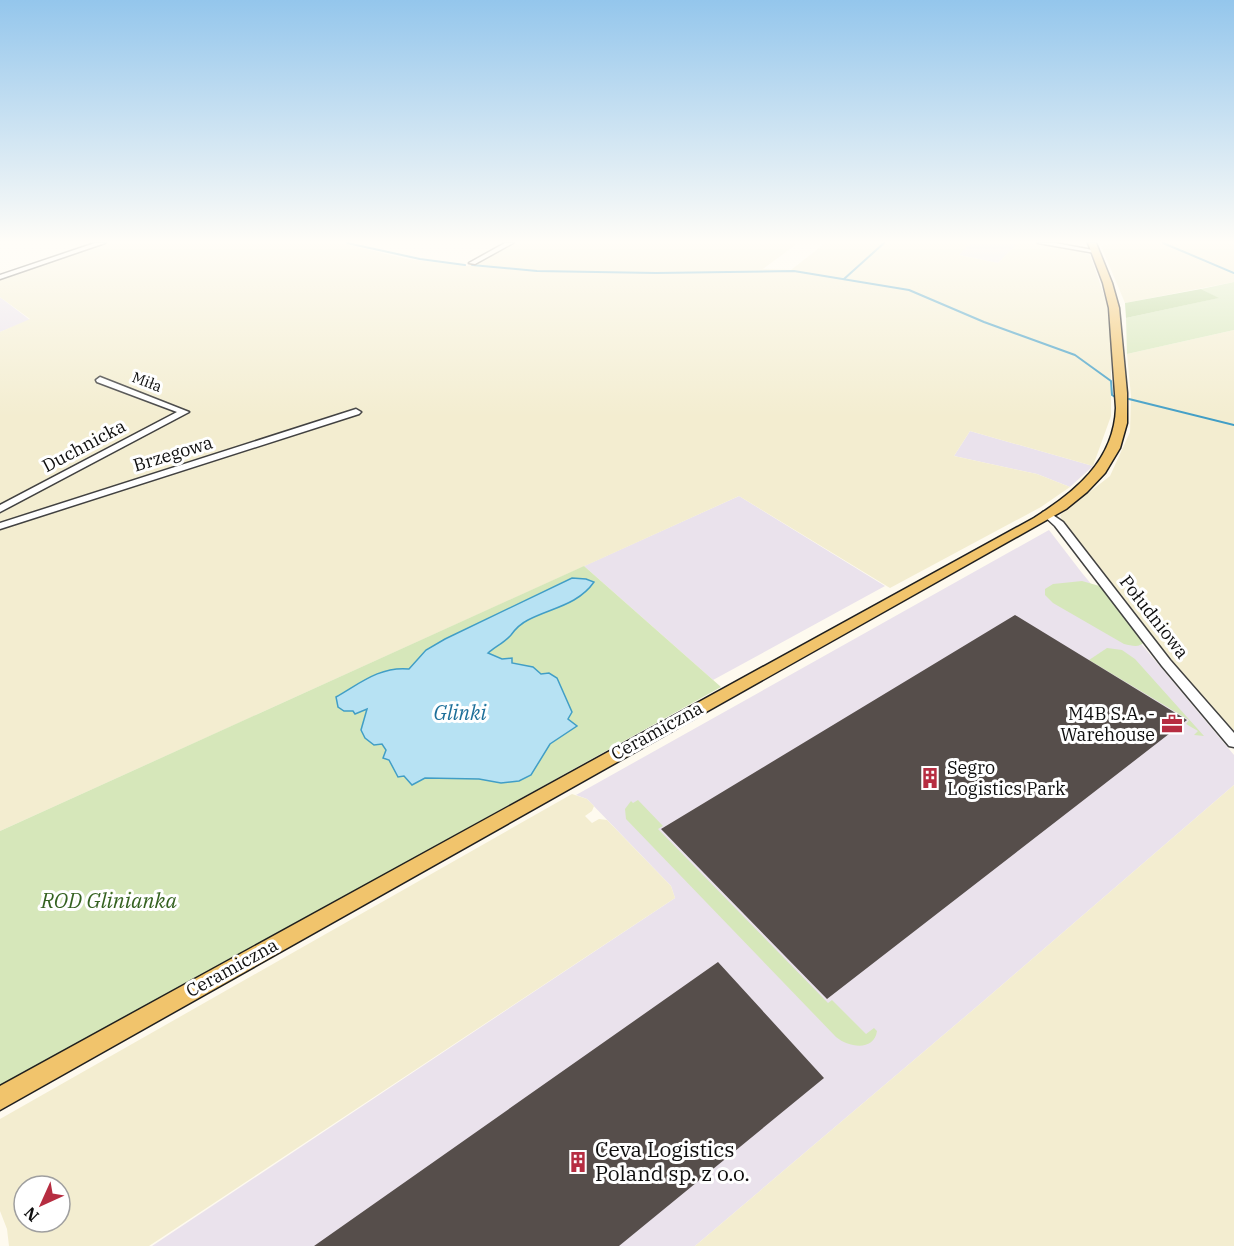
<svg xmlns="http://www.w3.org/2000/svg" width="1234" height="1246" viewBox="0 0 1234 1246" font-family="'IBM Plex Serif',serif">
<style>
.industrial{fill:#eae2ec}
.farmland{fill:#f3edd0;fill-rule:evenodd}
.green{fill:#d6e7ba}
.forest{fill:#bcd79b}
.water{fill:#b7e2f3;stroke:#419ec6;stroke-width:1.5}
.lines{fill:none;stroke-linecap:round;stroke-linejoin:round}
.stream{stroke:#419ec6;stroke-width:2}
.building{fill:#564e4b}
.minor-casing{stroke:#414141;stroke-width:3}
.major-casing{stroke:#1f1f1f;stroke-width:3}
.minor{fill:#fff;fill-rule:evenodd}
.major{fill:#f1c46c;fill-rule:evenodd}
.labels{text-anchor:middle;stroke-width:6;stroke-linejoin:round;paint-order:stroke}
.far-street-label{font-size:15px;fill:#0e0e0e;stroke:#fff}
.street-label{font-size:18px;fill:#0e0e0e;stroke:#fff}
.poi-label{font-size:18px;fill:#0e0e0e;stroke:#fff;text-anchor:end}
.water-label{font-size:20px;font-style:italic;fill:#1d6f99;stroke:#fff}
.near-park-label{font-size:21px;font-style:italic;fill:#356221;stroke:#fff}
.near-poi-label{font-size:21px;fill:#0e0e0e;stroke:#fff;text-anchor:start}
</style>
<rect width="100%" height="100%" fill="#fefaef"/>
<path class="industrial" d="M970,243H1018L998,263L959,255Z
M0,297L30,320L0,332Z
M970,431L1093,466L1070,487L1037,474L954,456Z
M739,496L885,586L713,680L584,566Z
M1049,530L1082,573L1234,755V785L980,1004L695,1246H152L675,898L671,886L587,799L576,795Z"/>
<path class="farmland" d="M108,243H341L407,259L468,266L512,243H798L763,269L791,270L825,243H970L959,255L998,263L1018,243H1036L1074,249L1090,255L1111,315V416L1093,466L970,431L954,456L1037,474L1070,487L1041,507L890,588L739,496L0,831V332L30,319L0,297V279Z
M1117,243H1234V282L1125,303L1101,246Z
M1234,330V735L1205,704L1063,523L1060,515L1110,476L1130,432L1131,396L1127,354Z
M1234,785V1246H695L980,1004Z
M572,794L587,799L594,806L592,811L585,816L592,823L599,819L607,820L671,886L675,898L149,1246H9L7,1229L0,1211V1119ZM24,1186H60V1222H24Z"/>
<path class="green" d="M1234,282V330L1127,354L1126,318L1218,298L1201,289Z
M584,566L721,687L0,1088V831Z
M1082,581L1103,587L1145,641C1140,648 1133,646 1124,644L1053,603L1045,595V589L1053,584Z
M1107,648L1122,650L1135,659L1204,736L1194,735L1198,731L1186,724L1189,720L1089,660Z
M638,800L663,826L658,829L828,1003L832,1000L866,1034L874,1028L877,1031C874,1052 848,1047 836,1037L626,819L625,809L631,801L633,803Z"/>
<path class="forest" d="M1201,289L1219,298L1126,318L1125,303Z"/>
<path class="water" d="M572,578L586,579L594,582C578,605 551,608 528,620C520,624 516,628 511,635C505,642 495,647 488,653L502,659L512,658V663L533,667L541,674L549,673L557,678L572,712L568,719L577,726L550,744L531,775L519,781L501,783L479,779L425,778L412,785L404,776L398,777L389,760L383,758L386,750L382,744L374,745L365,738L361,730L367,709L355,714L353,711H344L338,707L336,697C359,684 380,666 409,669L426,650L445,639Z"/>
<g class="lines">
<path class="stream" d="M347,243L420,259L465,265
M1163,243L1234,273
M472,265L537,271L656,273L794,271L909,290L984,322L1075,355L1111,381L1112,395L1115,397
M844,279L884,243
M1129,399L1234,425"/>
</g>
<path class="building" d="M1015,615L1187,720L827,999L661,829Z
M718,962L824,1078L619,1246H314Z"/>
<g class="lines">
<defs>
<path id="minor" d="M95,243H105L0,279V275Z
M505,243H513L475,264L469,263Z
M1038,243H1055L1098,251L1095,253Z
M100,377L189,412L0,512V505L177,412L97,382L96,380Z
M356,409L361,412L359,414L0,529V523Z
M1047,511L1063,522L1170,660L1234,733V747L1229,746L1162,666L1055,526L1042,514L1043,512Z"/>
<path id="major" d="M1088,243H1096L1112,283L1119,308L1127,393V423L1120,448L1105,473L1087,492L1066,509L0,1110V1086L1034,518C1075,492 1114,461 1116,408L1109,308L1103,283Z"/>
</defs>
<use href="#minor" class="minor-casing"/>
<use href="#major" class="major-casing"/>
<use href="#minor" class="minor"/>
<use href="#major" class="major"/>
</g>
<linearGradient id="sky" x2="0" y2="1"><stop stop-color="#94c6ec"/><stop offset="0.58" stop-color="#fffdf8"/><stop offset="1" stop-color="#fffdf8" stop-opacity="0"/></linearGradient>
<rect width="1234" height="417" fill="url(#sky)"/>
<defs>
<symbol id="office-bare" viewBox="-9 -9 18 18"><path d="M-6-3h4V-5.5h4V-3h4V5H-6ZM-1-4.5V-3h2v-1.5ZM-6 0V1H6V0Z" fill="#b62d41" stroke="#fff" stroke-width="2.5" paint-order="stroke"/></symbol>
<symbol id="building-bare" viewBox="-9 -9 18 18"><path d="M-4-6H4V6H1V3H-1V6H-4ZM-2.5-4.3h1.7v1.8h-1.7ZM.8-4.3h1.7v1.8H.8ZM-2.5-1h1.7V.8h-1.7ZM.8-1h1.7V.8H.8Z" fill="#b62d41" stroke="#fff" stroke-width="2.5" paint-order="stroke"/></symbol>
</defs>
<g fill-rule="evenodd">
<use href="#office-bare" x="1157" y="709" width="30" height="30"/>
<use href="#building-bare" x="915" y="763" width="30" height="30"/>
<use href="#building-bare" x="563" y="1147" width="30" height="30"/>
</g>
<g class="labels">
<g class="far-street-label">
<text transform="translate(147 382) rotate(21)" y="5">Miła</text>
</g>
<g class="street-label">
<text transform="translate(84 446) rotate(-28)" y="6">Duchnicka</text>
<text transform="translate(173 454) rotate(-17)" y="6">Brzegowa</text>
<text transform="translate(1154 617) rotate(52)" y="6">Południowa</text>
<text transform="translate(657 731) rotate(-29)" y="6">Ceramiczna</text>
<text transform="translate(232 968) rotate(-29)" y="6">Ceramiczna</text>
</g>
<g class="poi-label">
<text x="1155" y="720">M4B S.A. -<tspan x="1155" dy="21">Warehouse</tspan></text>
<text x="947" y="774" text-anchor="start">Segro<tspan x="947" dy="21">Logistics Park</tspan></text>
</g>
<g class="water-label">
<text x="460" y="720">Glinki</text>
</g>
<g class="near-park-label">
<text x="109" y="908">ROD Glinianka</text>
</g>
<g class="near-poi-label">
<text x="595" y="1157">Ceva Logistics<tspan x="595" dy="24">Poland sp. z o.o.</tspan></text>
</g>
</g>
<g transform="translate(42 1204) rotate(225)"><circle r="28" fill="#ffffff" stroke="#9f9f9f" stroke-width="1.5"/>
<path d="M0-4.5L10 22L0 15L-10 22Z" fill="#b62d41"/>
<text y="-9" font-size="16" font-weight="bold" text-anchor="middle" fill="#0e0e0e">N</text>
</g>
</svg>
